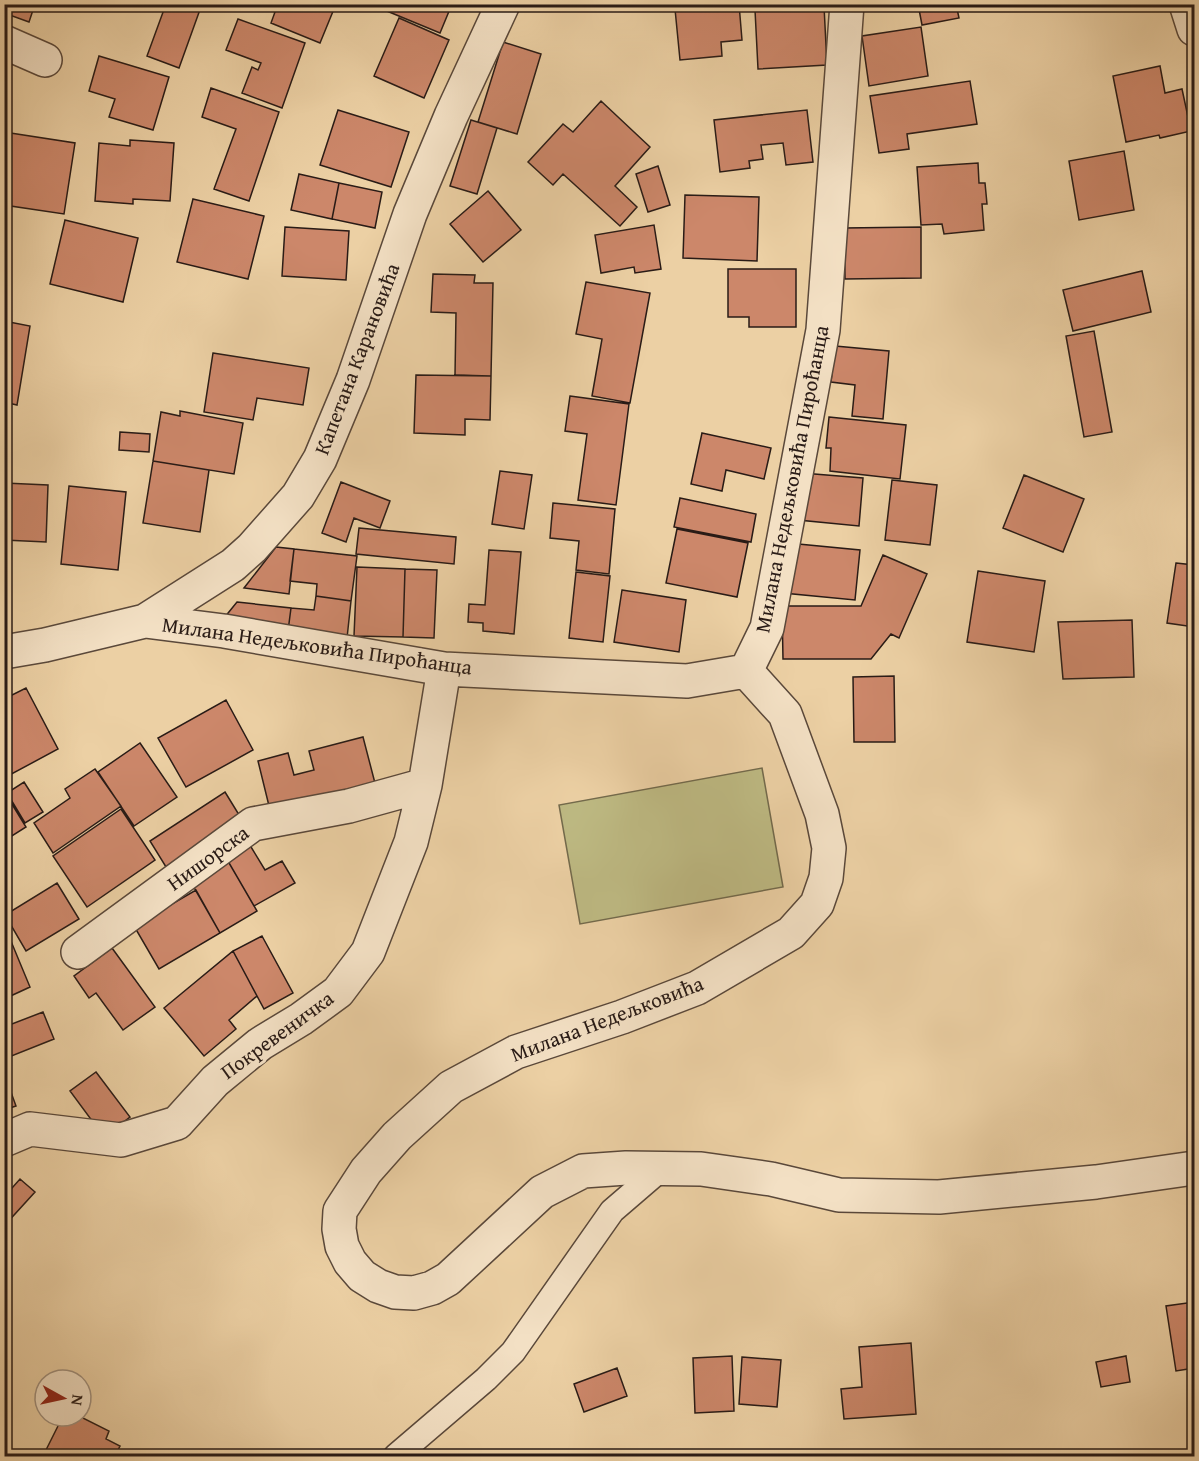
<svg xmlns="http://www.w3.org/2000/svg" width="1199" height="1461" viewBox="0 0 1199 1461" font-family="'Gentium Book Plus',serif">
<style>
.park{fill:#bdb982;stroke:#736a4c;stroke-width:1.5}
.building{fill:#cc876a;stroke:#291b16;stroke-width:1.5}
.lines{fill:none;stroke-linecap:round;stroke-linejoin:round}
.service-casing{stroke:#5a483a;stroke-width:27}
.minor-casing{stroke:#5a483a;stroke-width:36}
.service{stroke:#f3e0c4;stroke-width:24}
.minor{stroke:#f3e0c4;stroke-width:33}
.labels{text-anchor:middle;stroke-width:6;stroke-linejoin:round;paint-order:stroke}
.street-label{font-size:21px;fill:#291b16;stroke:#f3e0c4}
</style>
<rect width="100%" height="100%" fill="#ecd0a4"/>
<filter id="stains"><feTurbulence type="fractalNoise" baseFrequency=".00333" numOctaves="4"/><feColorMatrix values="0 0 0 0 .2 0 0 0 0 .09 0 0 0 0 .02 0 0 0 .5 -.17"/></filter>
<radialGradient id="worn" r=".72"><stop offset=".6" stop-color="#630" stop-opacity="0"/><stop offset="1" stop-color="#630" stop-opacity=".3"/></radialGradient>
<path class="park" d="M762,768L783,887L580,924L559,805Z"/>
<path class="building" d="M4,4H35L29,22L4,13Z
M166,4H202L179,68L147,56Z
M266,4H336L320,43L271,23L275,12L264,7Z
M384,4H452L440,33L382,9Z
M725,4H739L742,40L721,42L722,56L680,60L675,9Z
M759,4H820V6L759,10Z
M918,4H956L959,18L922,25Z
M824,6L827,65L758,69L755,10Z
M399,18L449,40L424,98L374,76Z
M238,19L305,43L282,108L242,93L252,67L258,70L261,63L226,50Z
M921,27L928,76L869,86L862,36Z
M503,42L541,54L517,134L478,122Z
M99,56L169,77L153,130L109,117L115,99L89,91Z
M1160,66L1165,93L1182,89L1191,131L1160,138L1159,135L1126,142L1113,76Z
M970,81L977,124L907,134L909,149L879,153L870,96Z
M211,88L279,112L249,201L214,189L236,129L202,117Z
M601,101L650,147L615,186L637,207L620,226L563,174L553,185L528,162L563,124L573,132Z
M338,110L409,132L391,187L320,165Z
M807,110L813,162L786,165L783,143L761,145L763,159L749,161L750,168L720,172L714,120Z
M471,120L497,128L477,194L450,186Z
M4,132L75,143L64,214L4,205Z
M130,140L174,143L170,201L133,199V204L95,201L99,143L130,146Z
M1124,151L1134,210L1079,220L1069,161Z
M978,163L979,183H985L987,204H982L984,230L944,234L942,224L921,225L917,167Z
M658,166L670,205L648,212L636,174Z
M299,174L339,183L332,219L291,210Z
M339,183L382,192L375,228L332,219Z
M488,191L521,230L483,262L450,224Z
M685,195L759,197L757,261L683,258Z
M193,199L264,216L248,279L177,262Z
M65,220L138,238L123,302L50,284Z
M654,225L661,269L635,273L634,267L601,273L595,235Z
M285,227L349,231L346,280L282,276Z
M921,227V278L845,279L844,228Z
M728,269H796V327H749V317H728Z
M1142,271L1151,312L1073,331L1063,290Z
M433,274L475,275L474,283H493L491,376L455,375L456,313L431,312Z
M586,282L650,293L630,403L592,396L602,339L576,334Z
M4,321L30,326L17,405L4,402Z
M1094,331L1112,432L1084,437L1066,336Z
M835,346L889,351L883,419L852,416L855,385L831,382Z
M213,353L309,368L303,405L257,398L253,420L204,412Z
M416,375L491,376L490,420L465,419V435L414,433Z
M570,396L629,404L616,505L578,500L587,434L565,431Z
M180,411L243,423L234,474L153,461L161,412L180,416Z
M829,417L906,425L900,479L830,471L831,448H826Z
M120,432L150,434L149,452L119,450Z
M702,433L771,448L764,479L726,470L722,491L691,484Z
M153,461L209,470L200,532L143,523Z
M500,471L532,475L524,529L492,524Z
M802,473L863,478L859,526L798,520Z
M1024,475L1084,499L1063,552L1003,528Z
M892,480L937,485L930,545L885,540Z
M341,482L390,501L380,528L354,518L346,542L322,533Z
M4,483L48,485L46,542L4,540Z
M69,486L126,492L118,570L61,564Z
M680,498L756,514L751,542L674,527Z
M553,503L615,509L609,574L576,570L579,541L550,538Z
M359,528L456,537L454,564L356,554Z
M677,529L748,543L737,597L666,583Z
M788,543L860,550L855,600L783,593Z
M276,547L294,549L289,594L244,588Z
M294,549L357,556L351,601L316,596L317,584L290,581Z
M489,550L521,552L514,634L483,631V623L468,622L469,604L485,605Z
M883,555L927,574L899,638L891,634L871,659H783L782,606H861Z
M1176,563L1194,565V627L1167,623Z
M357,567L405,569L403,637L354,636Z
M405,569L437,570L434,638L403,637Z
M978,571L1045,581L1034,652L967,642Z
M576,572L610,576L603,642L569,638Z
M622,590L686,600L679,652L614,642Z
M316,596L351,601L347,638L288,631L291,608L314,610Z
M237,602L291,608L288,631L220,623Z
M1132,620L1134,677L1063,679L1058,622Z
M894,676L895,742H854L853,677Z
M26,688L58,749L4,778V699Z
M226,700L253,750L186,787L158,738Z
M363,737L376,787L271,814L258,761L288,753L294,775L314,770L309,751Z
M140,743L177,797L134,826L98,772Z
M95,769L121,806L53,853L34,823L70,798L65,789Z
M24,782L43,812L25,823L7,793Z
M225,792L241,818L166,867L150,841Z
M7,796L26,827L4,841V798Z
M121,809L155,860L87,907L53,856Z
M248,842L265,870L282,861L295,883L254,906L225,856Z
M225,856L257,911L220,933L188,877Z
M57,883L79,919L26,951L5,915Z
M196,890L220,933L159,969L134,926Z
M8,934L30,987L4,999V936Z
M262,936L293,993L264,1009L233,951Z
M112,948L155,1007L123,1030L96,993L89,998L74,976Z
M233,951L257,996L229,1020L236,1029L204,1056L164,1008Z
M43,1012L54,1039L4,1059V1027Z
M96,1072L130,1117L104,1137L70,1091Z
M4,1073L16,1106L4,1110Z
M20,1179L35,1192L4,1226V1197Z
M1194,1302V1368L1176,1371L1166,1306Z
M911,1343L916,1414L844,1419L841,1389L862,1387L859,1347Z
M732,1356L734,1411L695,1413L693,1358Z
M1126,1356L1130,1382L1101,1387L1096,1362Z
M742,1357L781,1360L777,1407L739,1404Z
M617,1368L627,1396L584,1412L574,1384Z
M63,1416H79L109,1431L106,1439L120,1446L115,1456H43Z"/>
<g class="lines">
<defs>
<path id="service" d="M396,1456L486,1379L513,1352L612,1211L662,1168"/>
<path id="minor" d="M1186,4L1194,29
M4,42L45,60
M145,621L224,631L444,669L687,681L746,671L767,628L823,330L847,4
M4,652L45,645L145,621L233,565L252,548L298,496L320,459L353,380L410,214L451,116L503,4
M746,671L785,714L822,814L829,848L826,878L817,904L791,933L697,988L622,1017L516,1052L451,1087L397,1136L366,1171L340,1211L339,1229L342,1246L350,1262L362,1276L378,1286L395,1292L414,1293L432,1288L448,1279L542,1192L583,1171L626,1168L701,1169L771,1179L839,1195L939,1197L1096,1182L1194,1168
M78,952L253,824L349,806L425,785
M4,1140L30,1129L121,1140L177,1123L215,1081L260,1044L301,1019L338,992L368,952L411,842L425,785L444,669"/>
</defs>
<use href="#service" class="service-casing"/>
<use href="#minor" class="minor-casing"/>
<use href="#service" class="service"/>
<use href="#minor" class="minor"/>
</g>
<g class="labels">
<g class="street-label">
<text transform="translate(357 359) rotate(-69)" y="7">Капетана Карановића</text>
<text transform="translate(792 479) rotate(-79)" y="7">Милана Недељковића Пироћанца</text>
<text transform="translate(317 646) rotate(8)" y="7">Милана Недељковића Пироћанца</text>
<text transform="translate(208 858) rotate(-36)" y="7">Нишорска</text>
<text transform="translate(607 1019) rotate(-21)" y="7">Милана Недељковића</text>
<text transform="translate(277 1035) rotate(-36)" y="7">Покревеничка</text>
</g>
</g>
<rect width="1199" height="1461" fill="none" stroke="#ecd0a4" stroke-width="24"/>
<rect x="6" y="6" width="1187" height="1449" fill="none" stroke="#291b16" stroke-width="3"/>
<rect x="12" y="12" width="1175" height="1437" fill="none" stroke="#291b16" stroke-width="1.5"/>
<g transform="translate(63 1398) rotate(98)"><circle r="28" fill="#f3e0c4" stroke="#a2917e" stroke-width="1.5"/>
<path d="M0-4.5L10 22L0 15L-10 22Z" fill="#8f2418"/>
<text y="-9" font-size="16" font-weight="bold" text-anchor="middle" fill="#291b16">N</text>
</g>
<rect width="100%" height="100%" filter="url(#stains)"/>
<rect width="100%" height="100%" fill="url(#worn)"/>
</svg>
